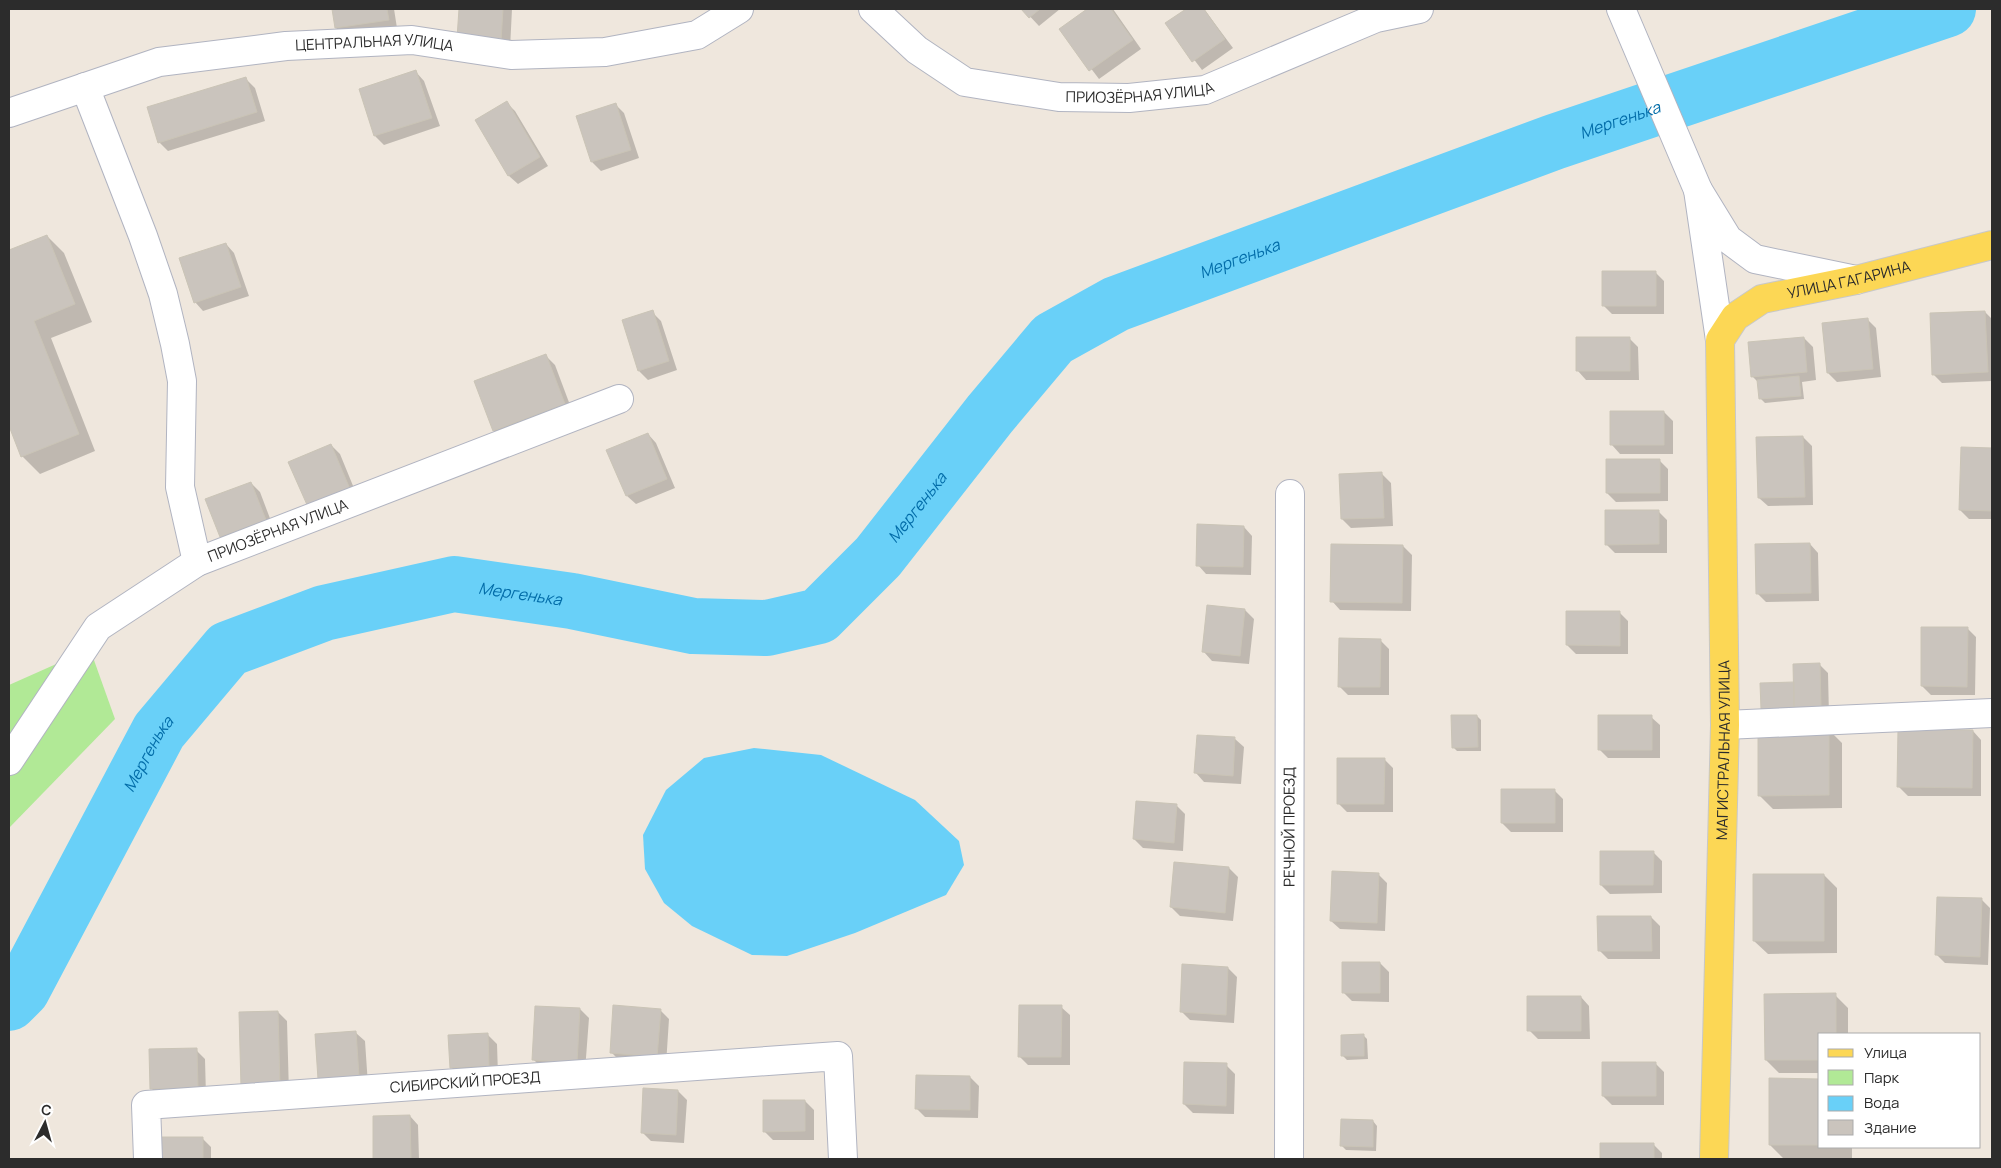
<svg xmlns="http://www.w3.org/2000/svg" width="2001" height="1168" viewBox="0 0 2001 1168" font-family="Manrope,sans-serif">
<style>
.green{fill:#b1e996}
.water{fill:#69d0f8}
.shadow{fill:#0003}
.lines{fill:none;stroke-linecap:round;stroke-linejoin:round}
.river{stroke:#69d0f8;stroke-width:56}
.building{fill:#cac4bd;stroke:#cac4b6}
.minor-casing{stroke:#b1b4c1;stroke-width:30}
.major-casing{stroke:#c8c8c8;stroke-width:30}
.minor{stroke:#fff;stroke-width:28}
.major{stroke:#fcd755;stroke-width:28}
.labels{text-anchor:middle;stroke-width:4;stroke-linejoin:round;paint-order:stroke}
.street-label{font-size:15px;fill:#2c2c2c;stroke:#fff}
.water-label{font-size:16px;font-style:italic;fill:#036da9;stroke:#fff}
</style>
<rect width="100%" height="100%" fill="#efe7dd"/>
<path class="green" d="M90,649L115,719L9,828V685Z"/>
<path class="water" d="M754,748L821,755L915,800L959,841L964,865L946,895L855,933L787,956L752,955L692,926L664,903L645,869L643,835L666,790L704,758Z"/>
<path class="shadow" d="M333,9H394L397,28L345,37L336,28Z
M460,9H512L510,49L458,38Z
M1023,9H1060L1039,26Z
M1089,9H1113L1141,49L1099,79L1061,29Z
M1188,9H1204L1233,48L1202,70L1167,24Z
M416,72L424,81L440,126L384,145L375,136L360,90Z
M246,79L255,88L265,121L168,151L159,142Z
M507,103L515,111L548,166L518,184L509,176L476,120Z
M615,104L624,113L639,158L601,171L592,162L577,117Z
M47,236L64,253L92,322L51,338L95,451L40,474L22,456L9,422V251Z
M226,244L234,253L249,296L203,311L195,302Z
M1655,272L1664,281V314H1612L1603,305Z
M652,312L661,321L677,370L648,380L639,371L623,321Z
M1985,312L1992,319V381L1942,383L1933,374Z
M1868,320L1876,328L1881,377L1837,382L1828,373Z
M1629,338L1638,347L1639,380H1586L1578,371Z
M1804,338L1813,347L1816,380L1802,382L1804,399L1765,403L1761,399L1759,383L1752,376Z
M546,356L555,365L573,413L503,440L494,431L476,382Z
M1664,412L1673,421V454H1620L1612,445Z
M648,434L656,443L675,488L636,504L627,496Z
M1803,437L1812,446L1813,505L1768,506L1759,498Z
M331,445L340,454L358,498L309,506Z
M1962,448L1992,449V519H1969L1960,510Z
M1659,460L1668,469V501L1616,502L1607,493Z
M1382,474L1391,483L1393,526L1351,528L1342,519Z
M251,483L260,492L274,529L230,545L221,537L207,500Z
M1658,511L1667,520V553H1615L1606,544Z
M1244,527L1252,536L1251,575L1206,574L1198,565Z
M1810,544L1818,553L1819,601L1766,602L1757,593Z
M1403,546L1412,555L1411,611L1340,610L1332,601Z
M1245,610L1254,619L1249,664L1212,661L1204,652Z
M1619,612L1628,621V654H1576L1567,645Z
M1967,628L1976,637L1975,695H1931L1922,686Z
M1380,640L1389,649V695H1348L1339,686Z
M1819,664L1828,673L1829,716L1767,713L1763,709Z
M1477,716L1481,720V751H1457L1453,747Z
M1651,717L1660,725V758H1608L1599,749Z
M1829,730L1842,743V808L1773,809L1759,795Z
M1973,731L1981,740V796H1908L1899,787Z
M1235,739L1244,747L1241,784L1204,782L1196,773Z
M1384,759L1393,768V812H1347L1338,803Z
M1554,790L1563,799V832H1511L1502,823Z
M1177,806L1185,814L1183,851L1143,848L1134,839Z
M1653,852L1662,861V893L1610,894L1601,885Z
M1229,868L1238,877L1233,921L1180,916L1171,907Z
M1378,874L1387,883L1385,931L1340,929L1331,921Z
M1824,875L1837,888V953L1768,954L1754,941Z
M1981,899L1990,908L1988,965L1945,963L1936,954Z
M1651,917L1660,926V959H1608L1599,950Z
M1380,963L1389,972V1002L1352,1001L1343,992Z
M1228,968L1237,977L1234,1023L1190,1020L1181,1011Z
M1835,995L1848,1008V1034H1820V1073H1779L1766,1060Z
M1581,997L1589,1006L1590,1039H1538L1529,1030Z
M1061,1007L1070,1015V1065H1028L1019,1056Z
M580,1009L589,1018L585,1071L542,1068L533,1059Z
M660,1010L669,1019L666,1065L620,1061L611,1052Z
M278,1012L287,1021L289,1094L242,1086Z
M356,1033L365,1041L368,1085L328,1088L319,1079Z
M488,1035L497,1044L498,1075L460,1076L451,1067Z
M1363,1035L1367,1039L1368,1059L1347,1060L1343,1056Z
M196,1050L205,1059L206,1096L160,1097L151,1088Z
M1655,1063L1664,1072V1105H1612L1603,1096Z
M1226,1065L1235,1074L1234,1114L1193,1113L1184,1104Z
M970,1077L979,1086L978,1118L925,1117L917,1109Z
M1820,1080V1147H1852V1158H1783L1770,1145Z
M678,1091L687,1100L684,1143L651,1141L642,1132Z
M805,1101L814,1110V1140H773L764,1131Z
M410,1116L418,1125L419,1159H375L374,1117Z
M1373,1121L1377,1126L1376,1151L1346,1150L1342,1146Z
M202,1138L211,1147V1159H160Z
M1601,1144H1653L1662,1153V1159H1601Z"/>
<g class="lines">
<path class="river" id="s1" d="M9,1003L22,990L159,731L228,649L324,613L454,584L572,601L693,626L767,628L819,616L878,557L990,414L1053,339L1116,304L1554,142L1948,9"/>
</g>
<path class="building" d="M332,9H387L389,20L335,28Z
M459,9H503L501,41L457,38Z
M1021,9H1040L1029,18Z
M1087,9H1111L1133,40L1089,71L1059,29Z
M1186,9H1204L1225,39L1192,62L1165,23Z
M416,70L432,118L374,136L359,89Z
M246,77L257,112L158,143L147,107Z
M507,101L540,157L508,176L475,120Z
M616,103L631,150L591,162L576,116Z
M47,235L75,304L34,321L79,434L21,457L9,426V250Z
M226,243L241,287L194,303L179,258Z
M1602,271H1656V306H1602Z
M653,310L669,361L638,371L622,320Z
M1985,311L1988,372L1932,375L1930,313Z
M1868,318L1873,369L1827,373L1822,323Z
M1576,337H1630V371H1576Z
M1804,337L1807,372L1751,377L1748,342Z
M546,354L565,404L493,431L474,381Z
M1799,376L1801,396L1759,399L1757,380Z
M1610,411H1664V445H1610Z
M648,433L667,479L626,496L606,450Z
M1803,436L1805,497L1758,498L1756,437Z
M331,444L350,489L308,507L288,462Z
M1961,447L1992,448V511L1959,510Z
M1606,459H1660V493H1606Z
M1382,472L1384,518L1341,519L1339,474Z
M251,482L266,520L220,537L205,499Z
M1605,510H1659V544L1605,545Z
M1197,524L1244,526L1243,567L1196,566Z
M1810,543L1811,593L1756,594L1755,544Z
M1331,544L1403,545L1402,603L1330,602Z
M1207,605L1245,609L1240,656L1202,652Z
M1566,611H1620V646L1566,645Z
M1921,627H1968L1967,687L1921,686Z
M1339,638L1381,639L1380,687H1338Z
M1820,663L1821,707L1794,708L1793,664Z
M1794,682V708L1761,709L1760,683Z
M1451,715H1477L1478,747L1452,748Z
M1598,715H1652V750H1598Z
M1758,729H1829V795L1758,796Z
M1898,729L1973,730L1972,788L1897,787Z
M1197,735L1235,737L1233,776L1194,773Z
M1337,758H1385L1384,804H1337Z
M1501,789H1555V823H1501Z
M1136,801L1177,804L1174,843L1133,839Z
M1600,851H1654L1653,885H1600Z
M1174,862L1229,867L1225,913L1170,907Z
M1332,871L1379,873L1377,923L1330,921Z
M1753,874H1824V941H1753Z
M1937,897L1982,898L1980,957L1935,955Z
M1597,916H1651L1652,951H1598Z
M1342,962H1380V993H1342Z
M1182,964L1228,967L1226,1015L1180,1012Z
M1836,993V1034H1820V1060H1765L1764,994Z
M1527,996H1581V1031H1527Z
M613,1005L661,1009L657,1057L610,1053Z
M1019,1005H1062L1061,1057H1018Z
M535,1006L580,1008L577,1063L532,1060Z
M278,1011L280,1086L241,1087L239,1012Z
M356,1031L359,1076L318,1079L315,1034Z
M488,1033L489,1066L450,1068L448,1035Z
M1364,1034V1056H1341V1035Z
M197,1048L198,1088L150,1089L149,1049Z
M1184,1062L1227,1063L1226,1106L1183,1104Z
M1602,1062H1656V1096H1602Z
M916,1075L970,1076V1110L915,1109Z
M1769,1078L1820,1079V1145H1769Z
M643,1088L678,1090L676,1135L641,1133Z
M763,1100H805V1131L763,1132Z
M410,1115L411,1159H373V1116Z
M1341,1119L1373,1120V1147L1340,1146Z
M158,1137H203V1159H159Z
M1600,1143H1654V1159H1600Z"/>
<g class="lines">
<defs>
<g id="minor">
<path id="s2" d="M873,9L917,50L965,82L1059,97L1129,98L1205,90L1376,18L1419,9"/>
<path d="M1621,9L1698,190"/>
<path d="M85,87L143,236L163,294L175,344L182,381L180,487L197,562"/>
<path id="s3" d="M9,113L159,62L286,46L412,40L511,55L605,52L697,35L739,9"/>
<path d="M1720,340L1698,190L1728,239L1755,259L1856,280"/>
<path d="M1725,725L1992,713"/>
<path id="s4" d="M9,761L98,627L197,562L619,399"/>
<path id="s5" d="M148,1159L146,1105L838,1056L843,1159"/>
<path id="s6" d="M1289,1159L1290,494"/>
</g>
<g id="major">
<path id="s7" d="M1714,1159L1725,725L1720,340L1735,317L1762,299L1856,280L1992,245"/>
</g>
</defs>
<use href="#minor" class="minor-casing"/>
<use href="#major" class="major-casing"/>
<use href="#minor" class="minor"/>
<use href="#major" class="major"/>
</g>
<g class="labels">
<g class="street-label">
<text dy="5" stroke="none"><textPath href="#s3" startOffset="375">ЦЕНТРАЛЬНАЯ УЛИЦА</textPath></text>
<text dy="5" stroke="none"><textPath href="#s2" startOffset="294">ПРИОЗЁРНАЯ УЛИЦА</textPath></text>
<text dy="5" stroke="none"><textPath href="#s7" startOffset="968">УЛИЦА ГАГАРИНА</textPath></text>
<text dy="5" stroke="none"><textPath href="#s4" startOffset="366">ПРИОЗЁРНАЯ УЛИЦА</textPath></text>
<text dy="5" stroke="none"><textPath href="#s7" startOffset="409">МАГИСТРАЛЬНАЯ УЛИЦА</textPath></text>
<text dy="5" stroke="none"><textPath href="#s6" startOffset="332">РЕЧНОЙ ПРОЕЗД</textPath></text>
<text dy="5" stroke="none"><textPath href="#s5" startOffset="374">СИБИРСКИЙ ПРОЕЗД</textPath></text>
</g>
<g class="water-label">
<text dy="6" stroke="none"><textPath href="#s1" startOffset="1996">Мергенька</textPath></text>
<text dy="6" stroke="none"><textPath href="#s1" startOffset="1591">Мергенька</textPath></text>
<text dy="6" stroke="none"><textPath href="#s1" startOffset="1171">Мергенька</textPath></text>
<text dy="6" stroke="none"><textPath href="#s1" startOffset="721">Мергенька</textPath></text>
<text dy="6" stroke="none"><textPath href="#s1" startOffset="286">Мергенька</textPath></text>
</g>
</g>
<rect width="2001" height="1168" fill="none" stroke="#2c2c2c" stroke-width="20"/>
<rect x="1818" y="1033" width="162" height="115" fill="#ffffff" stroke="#ababab"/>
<rect x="1828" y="1049" width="25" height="8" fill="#fcd755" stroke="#ababab"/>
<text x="1864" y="1058" font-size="15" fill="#2c2c2c">Улица</text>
<rect x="1828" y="1070" width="25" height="15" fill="#b1e996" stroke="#ababab"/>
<text x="1864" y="1083" font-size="15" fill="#2c2c2c">Парк</text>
<rect x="1828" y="1096" width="25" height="15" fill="#69d0f8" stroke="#ababab"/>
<text x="1864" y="1108" font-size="15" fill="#2c2c2c">Вода</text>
<rect x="1828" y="1120" width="25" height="15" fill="#cac4bd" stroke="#ababab"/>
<text x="1864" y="1133" font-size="15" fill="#2c2c2c">Здание</text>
<g transform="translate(45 1123) rotate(6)" stroke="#ffffff" stroke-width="4" paint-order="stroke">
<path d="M0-4L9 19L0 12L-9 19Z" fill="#2c2c2c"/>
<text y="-8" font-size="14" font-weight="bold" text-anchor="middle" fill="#2c2c2c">С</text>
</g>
</svg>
